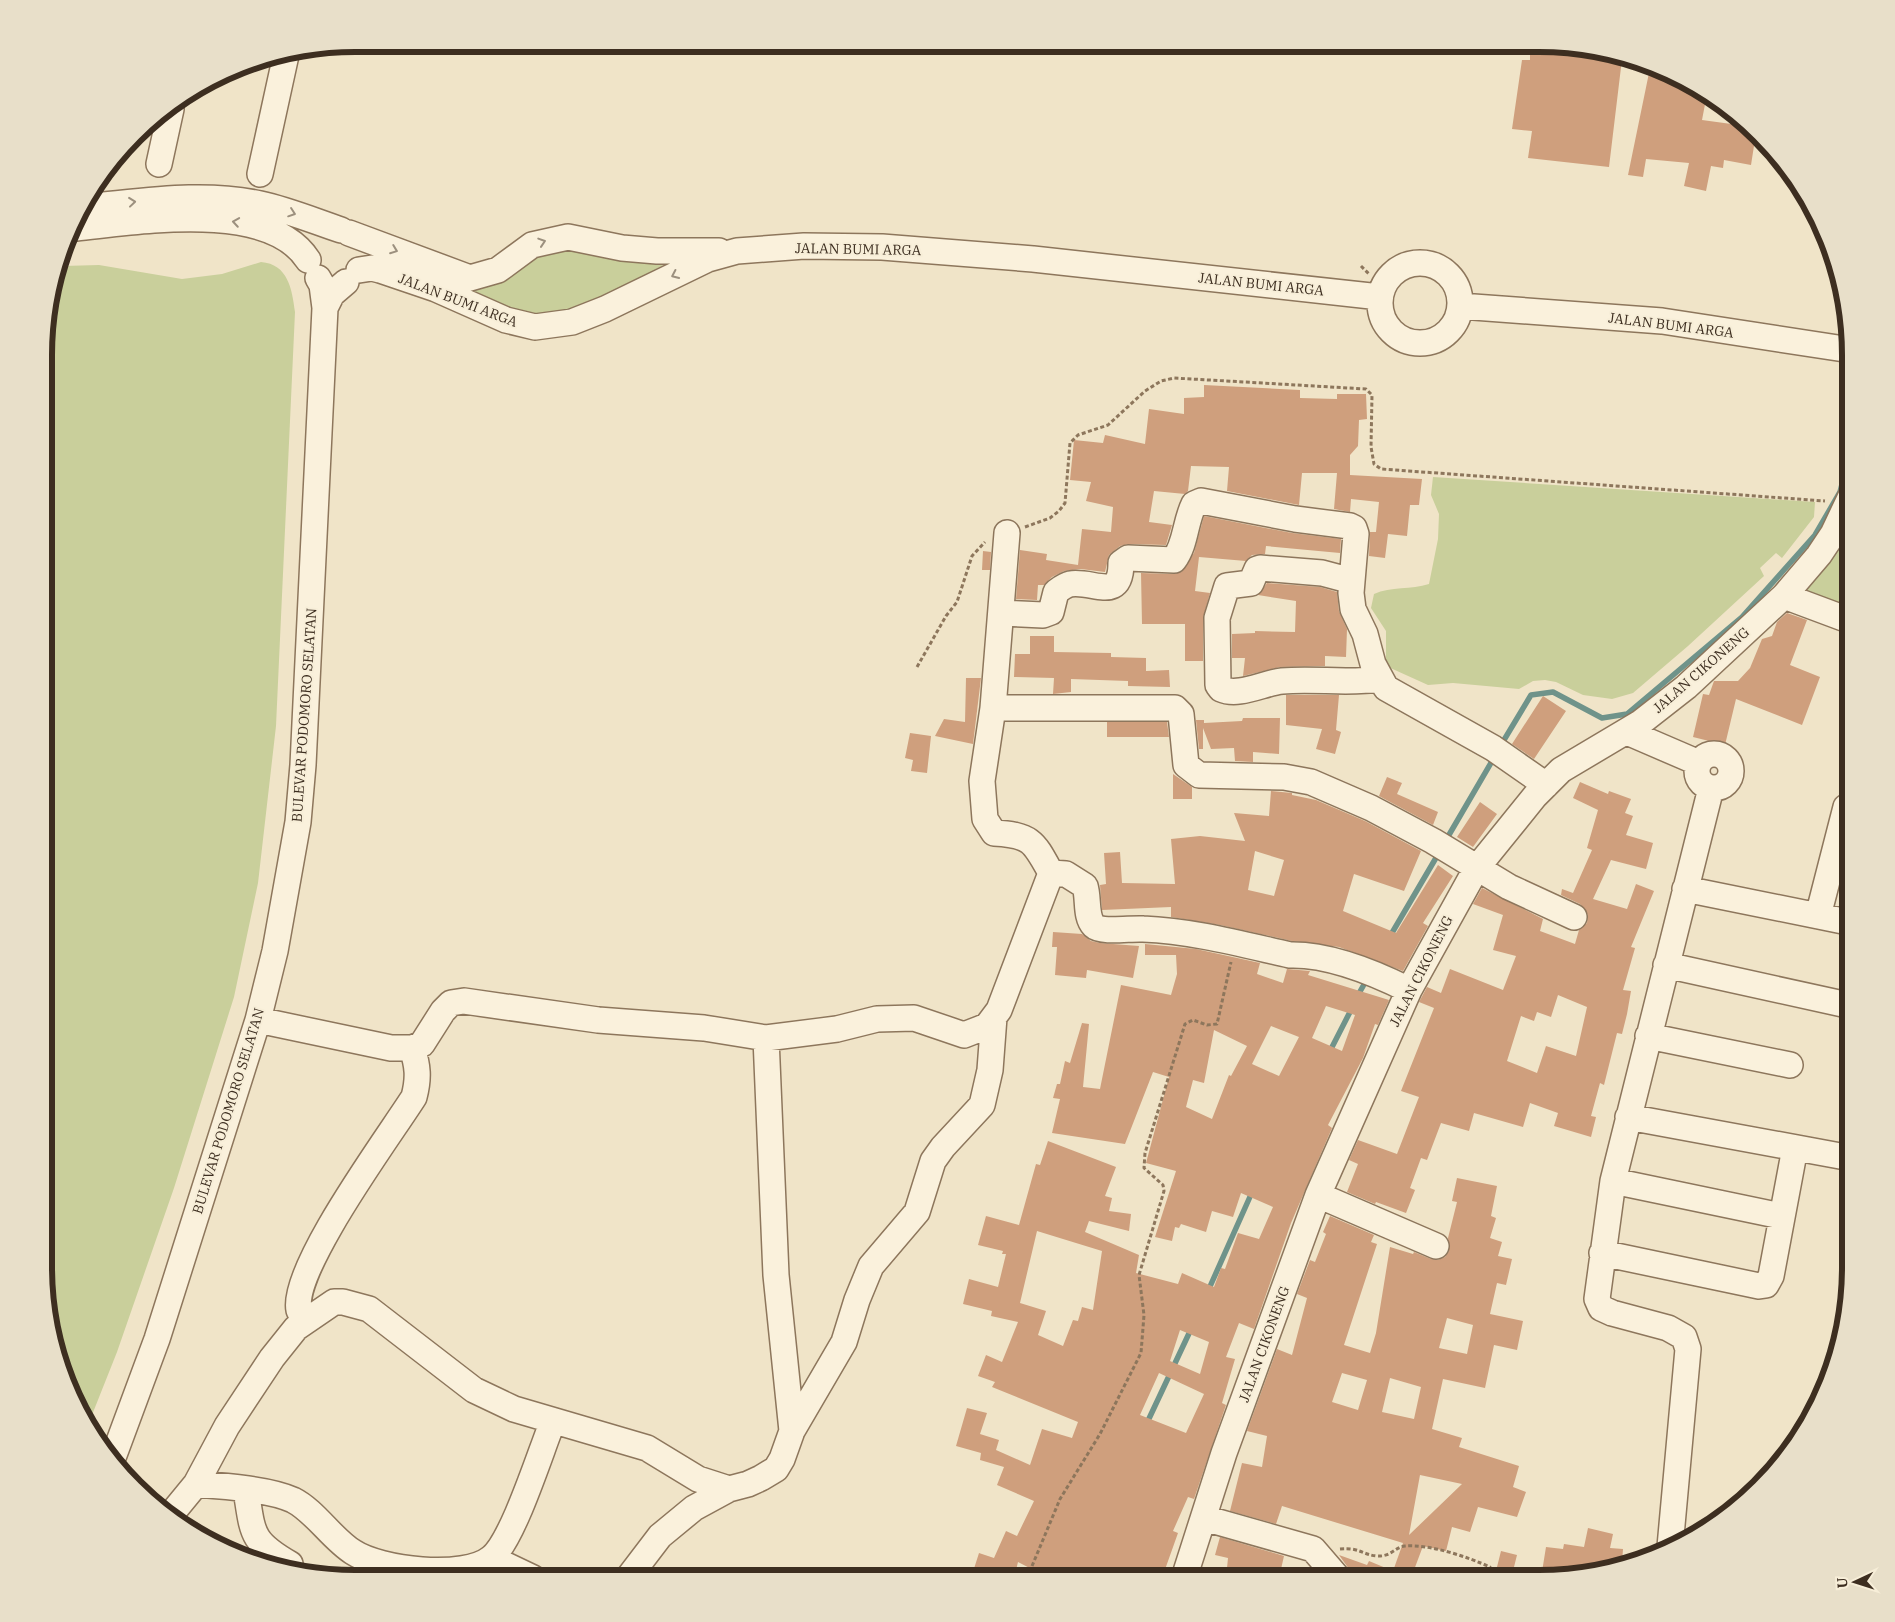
<svg xmlns="http://www.w3.org/2000/svg" width="1895" height="1622" viewBox="0 0 1895 1622" font-family="'IBM Plex Serif',serif">
<style>
.green{fill:#c9cf9b}
.lines{fill:none;stroke-linecap:round;stroke-linejoin:round}
.stream{stroke:#6f938a;stroke-width:5.5}
.building{fill:#cf9f7d;fill-rule:evenodd}
.minor-casing{stroke:#8d765c;stroke-width:28}
.path{stroke:#8d765c;stroke-width:3;stroke-dasharray:4 2.5;stroke-linecap:butt}
.minor{stroke:#faf1dc;stroke-width:25}
.oneway{stroke:#9c907e}
.labels{text-anchor:middle;stroke-width:4;stroke-linejoin:round;paint-order:stroke}
.street-label{font-size:14px;fill:#3d2e20;stroke:#f7eed8}
.rim{fill:none;stroke:#3d2e20;stroke-width:6}
</style>
<rect width="100%" height="100%" fill="#f0e4c8"/>
<path class="green" d="M547,247L677,257L625,287L569,312L543,314L519,311L494,304L460,285Z
M261,262C288,264 292,289 295,312L276,726L258,883L234,997L174,1188L117,1352L90,1420L68,1386L44,1287L46,315L63,266L99,265L182,279L222,274Z
M1433,477L1815,502L1814,517L1782,558L1776,553L1760,568L1764,576L1688,646L1633,693L1612,699L1583,695L1556,682L1545,680L1533,681L1519,689L1453,683L1428,685L1386,666V631L1371,608L1374,594C1391,586 1411,590 1429,584L1438,539L1439,514L1431,495Z
M1851,524V611L1804,592Z"/>
<g class="lines">
<path class="stream" d="M1501,745L1531,695L1553,692L1602,718L1627,714L1742,617L1815,535L1840,492L1851,450
M1446,840L1495,756
M1389,938L1440,851
M1357,997L1367,979
M1329,1053L1352,1008
M1208,1291L1253,1190
M1146,1425L1192,1327"/>
</g>
<path class="building" d="M1530,44H1559L1592,52V54L1622,59L1609,167L1528,158L1532,131L1512,129L1522,60H1530Z
M1653,66L1659,68L1706,99L1702,120L1746,126L1756,133L1751,165L1724,160L1723,168L1711,166L1706,191L1684,186L1689,163L1646,159L1643,177L1628,175L1650,68L1653,69Z
M1204,385L1300,390V398L1337,399V394H1366L1367,419L1359,420L1358,446L1350,455V475L1422,479L1419,505H1410L1407,536L1388,534L1385,558L1369,556L1370,532H1376L1379,502L1351,499L1350,512L1334,509L1337,473H1302L1299,505L1227,491L1229,467L1191,466L1188,491L1185,494L1154,491L1149,522L1172,525L1166,545L1129,544L1120,546L1109,555L1105,572L1081,569L1064,571L1052,577L1044,585H1038L1037,600L1016,599L1020,550L1047,554L1046,560L1078,565L1082,529L1111,532L1113,507L1086,501L1091,482L1070,480L1074,440L1103,443L1105,435L1145,444L1149,409L1184,414V398L1204,397Z
M1204,516L1292,533L1341,539L1340,553L1266,546L1265,554L1252,555L1246,561L1199,557L1195,591L1210,593L1203,618V661H1185V624H1142L1141,573L1173,574L1181,572L1194,553Z
M983,551L991,552L990,570H982Z
M1267,583L1320,587L1337,592L1339,611L1347,629L1346,657L1325,656V666L1280,667L1243,676L1245,658H1232V634L1255,633V631L1295,632L1296,601L1258,595Z
M1787,613L1807,620L1790,665L1820,677L1802,725L1736,699L1725,745L1693,737L1703,694L1709,695L1714,681H1738L1750,668L1762,639L1772,636L1777,622Z
M1030,636H1054V652L1111,653V657L1146,658V671L1169,670L1170,687L1128,686V681L1071,679V692L1053,694L1054,678L1014,677L1015,654H1030Z
M966,678H981L973,744L935,736L944,719L965,722Z
M1286,695H1339L1336,730L1341,732L1335,754L1316,749L1322,729L1286,725Z
M1543,696L1566,711L1534,759L1512,744Z
M1243,718H1280L1279,754L1253,752V762L1235,761L1234,748L1211,749L1203,728V749H1199L1196,720H1204V723L1242,721Z
M1107,722H1167L1169,737H1107Z
M910,733L931,736L927,773L911,771L913,760L905,758Z
M1173,774L1192,787V799H1173Z
M1387,777L1402,783L1397,794L1438,812L1433,825L1379,796Z
M1580,782L1608,794L1609,791L1631,799L1625,813L1633,816L1626,835L1653,843L1646,869L1611,860L1593,899L1627,909L1636,884L1654,891L1631,947L1635,948L1623,990L1631,991L1627,1014L1622,1034L1617,1033L1604,1085L1600,1083L1591,1116L1596,1117L1591,1137L1554,1126L1558,1113L1530,1103L1523,1127L1474,1113L1469,1131L1441,1123L1427,1160L1421,1158L1410,1188L1415,1190L1406,1213L1376,1202L1375,1204L1347,1192L1358,1164L1349,1160L1358,1140L1397,1154L1419,1097L1401,1091L1434,1008L1419,1002L1427,987L1441,993L1450,969L1503,990L1516,956L1493,950L1503,915L1473,904L1482,888L1543,919L1540,931L1575,944L1579,930L1587,923L1588,915L1580,904L1561,895L1562,889L1573,893L1592,850L1587,848L1598,810L1573,798ZM1558,995L1587,1007L1576,1056L1546,1046L1537,1073L1507,1061L1521,1016L1534,1021L1537,1012L1551,1017Z
M1271,791L1292,793V795L1316,800L1365,821L1421,851L1404,891L1354,874L1343,911L1396,933L1438,865L1453,876L1423,923L1428,926L1403,971L1339,947L1292,941L1220,925L1171,917V907L1102,910L1100,885L1106,884L1104,853L1120,852L1122,883L1175,884L1171,839L1200,836L1245,841L1234,813L1269,816ZM1255,851L1284,860L1274,896L1248,890Z
M1480,802L1497,814L1473,847L1457,837Z
M1053,932L1082,934L1091,941L1100,943L1139,946L1133,978L1087,970L1086,978L1055,975L1057,947H1052Z
M1145,944L1196,949L1260,963L1257,974L1283,983L1287,969L1310,971L1308,975L1389,1000L1378,1025L1375,1024L1363,1058L1328,1125L1332,1128L1291,1223L1254,1329L1239,1323L1226,1357L1235,1359L1222,1403L1226,1405L1194,1499L1188,1497L1173,1531L1178,1533L1162,1578H1049L1018,1562L1014,1578H971L979,1553L994,1558L1006,1531L1017,1536L1034,1501L997,1485L1004,1467L980,1460L981,1453L956,1446L967,1408L987,1413L980,1434L999,1440L996,1450L1030,1465L1042,1429L1072,1438L1078,1422L992,1387L995,1382L978,1376L986,1355L1002,1362L1018,1322L991,1316L992,1311L963,1304L969,1279L998,1287L1006,1254H1002L1003,1251L978,1245L986,1216L1019,1225L1036,1164L1040,1165L1048,1141L1116,1167L1105,1196L1112,1198L1109,1211L1131,1214L1129,1231L1089,1221L1085,1232L1139,1255L1136,1273L1178,1284L1182,1273L1214,1287L1221,1268L1225,1269L1238,1233L1259,1239L1273,1207L1241,1193L1233,1217L1212,1211L1206,1232L1181,1224L1179,1228L1175,1227L1172,1241L1155,1237L1176,1171L1146,1163L1169,1077L1153,1072L1125,1144L1052,1133L1060,1099L1053,1098L1057,1084H1060L1065,1061L1070,1063L1082,1023L1089,1024L1083,1087L1100,1089L1121,985L1171,995L1177,974L1176,955H1145ZM1326,1006L1355,1015L1342,1051L1312,1038ZM1271,1026L1299,1037L1279,1076L1252,1064ZM1214,1030L1247,1046L1231,1076L1229,1075L1212,1119L1186,1107L1193,1080L1204,1083ZM1037,1231L1102,1251L1093,1310L1082,1307L1078,1321L1073,1320L1063,1346L1038,1335L1046,1311L1020,1303ZM1180,1330L1209,1342L1200,1374L1170,1361ZM1159,1373L1204,1394L1186,1433L1140,1415Z
M1457,1178L1497,1186L1491,1216L1496,1218L1490,1238L1502,1242L1498,1256L1512,1259L1506,1285L1497,1283L1490,1314L1523,1321L1517,1350L1494,1345L1485,1388L1443,1379L1432,1429L1462,1438L1459,1447L1519,1466L1513,1487L1526,1492L1517,1517L1478,1507L1470,1532L1452,1527L1446,1551L1423,1546L1411,1578H1352L1349,1569L1339,1555L1367,1565L1369,1561L1393,1571L1403,1543L1282,1506L1276,1524L1230,1511L1242,1463L1262,1467L1267,1436L1247,1431L1277,1349L1292,1355L1307,1298L1297,1294L1310,1260L1315,1262L1326,1234L1323,1232L1330,1216L1374,1235L1371,1242L1377,1244L1344,1345L1370,1353L1376,1333L1390,1247L1413,1254L1414,1252L1431,1259L1438,1260L1445,1257L1449,1251L1448,1238L1457,1202L1452,1201ZM1447,1318L1473,1325L1467,1354L1439,1348ZM1342,1373L1367,1380L1358,1410L1332,1402ZM1390,1378L1421,1387L1414,1419L1382,1412ZM1420,1475L1462,1484L1409,1535Z
M1588,1528L1613,1534L1610,1548L1623,1549L1622,1563L1559,1578H1541L1546,1547L1563,1549L1564,1544L1584,1547Z
M1220,1537L1284,1556L1279,1578H1226L1228,1558L1215,1555Z
M1501,1551L1517,1555L1512,1575L1496,1571Z"/>
<g class="lines">
<defs>
<path id="minor" d="M159,164L171,109
M260,174L286,55
M83,207C141,202 202,191 260,204C288,210 314,221 341,230
M76,228C137,222 269,199 308,260
M349,233L470,278L498,270L532,245L568,237L622,248L657,251H719
M1380 303a40 40 0 1 1 80 0a40 40 0 1 1-80 0Z
M359,270L372,268L380,270L436,289L506,320L535,327L572,322L605,309L708,259L737,251L804,246L882,247L1033,259L1380,297
M1460,306L1662,321L1851,350
M325,308L332,294L346,282
M1352,581L1322,573L1260,568L1257,569L1251,583L1227,586L1217,618L1218,685L1221,689C1239,697 1263,683 1282,681C1315,678 1347,684 1380,679
M1784,596L1851,621
M1002,613L1043,615L1051,612L1056,592C1060,589 1065,585 1070,584C1094,580 1121,603 1121,563L1128,558L1174,560C1186,544 1185,522 1194,504L1201,501L1295,519L1350,526L1354,528L1356,534L1351,593L1353,609L1365,634L1373,664L1386,688L1493,748L1546,785
M993,708H1175L1181,714L1186,765L1199,775L1284,777L1311,782L1371,808L1433,841L1509,887L1574,917
M1627,732L1699,763
M1697 771a17 17 0 1 1 34 0a17 17 0 1 1-34 0Z
M1051,873L1066,874L1085,886C1089,898 1085,917 1094,926C1101,933 1132,928 1143,929C1193,931 1241,944 1290,955C1328,954 1375,973 1409,990
M1685,889L1848,922
M1818,916L1846,807
M1666,965L1843,1004
M258,1020L391,1048H412L422,1044L443,1011L451,1003L464,1001L598,1020L704,1028L766,1038L837,1029L877,1019L914,1018L964,1035L987,1026L999,1010L1051,873C1034,842 1032,835 994,833L985,819L982,781L993,708L1007,533
M1648,1036L1790,1065
M766,1038L776,1275L792,1431
M1628,1117L1851,1158
M1613,1181L1781,1216
M1318,1195L1436,1246
M1602,1253L1759,1286L1766,1285L1771,1276L1795,1148
M305,1320C303,1317 300,1313 299,1310C290,1270 390,1135 414,1097C419,1078 418,1066 412,1048
M114,1455L157,1339L258,1020L275,951L298,822L303,765L325,308L322,285L318,278
M196,1484L227,1426L272,1358L296,1328L334,1302H343L369,1309L474,1390L514,1409L647,1448L698,1479L729,1489L748,1484L761,1478L776,1469L782,1459L792,1431L844,1342L857,1300L871,1266L917,1212L933,1161L943,1147L982,1105L990,1070L994,1017
M246,1490C253,1533 250,1541 290,1564
M173,1512L196,1484C223,1486 269,1489 293,1500C315,1511 332,1539 353,1552C380,1570 464,1580 491,1558C513,1541 541,1450 553,1421
M1204,1518L1313,1549L1338,1578
M1670,1547L1688,1349L1684,1337L1668,1328L1612,1313L1601,1308L1597,1299L1613,1181L1711,788
M491,1558L533,1578
M628,1578L660,1536L694,1508L729,1489
M1184,1578L1224,1453L1318,1195L1409,990L1476,869L1535,796L1561,770L1640,723L1686,687L1784,596L1819,555L1833,534L1851,496"/>
</defs>
<use href="#minor" class="minor-casing"/>
<path class="path" d="M1361,266L1369,274
M1025,527L1050,518L1059,511L1065,503L1070,443L1078,435L1108,425L1145,391L1161,381L1174,378L1366,389L1372,395L1371,447L1374,464L1381,469L1825,501
M917,667L946,616L957,602L972,556L985,542
M1340,1549C1359,1547 1363,1555 1377,1556C1391,1557 1395,1547 1405,1546C1430,1544 1468,1557 1490,1567L1491,1578
M1027,1578L1060,1499L1100,1434L1141,1353L1144,1315L1139,1275L1164,1191L1163,1185L1144,1168L1145,1153L1185,1024L1193,1020L1207,1025L1217,1024L1231,962"/>
<use href="#minor" class="minor"/>
</g>
<defs><path id="oneway-chevron" d="M-2-3.5L2.5 0L-2 3.5" fill="none" stroke-width="1.6" stroke-linecap="round" stroke-linejoin="round" transform="scale(1.25)"/></defs>
<g class="oneway">
<use href="#oneway-chevron" transform="translate(132 202) rotate(-6)"/>
<use href="#oneway-chevron" transform="translate(292 213) rotate(19)"/>
<use href="#oneway-chevron" transform="translate(236 222) rotate(-171)"/>
<use href="#oneway-chevron" transform="translate(542 242) rotate(-18)"/>
<use href="#oneway-chevron" transform="translate(394 250) rotate(21)"/>
<use href="#oneway-chevron" transform="translate(675 275) rotate(155)"/>
</g>
<g class="labels">
<g class="street-label">
<text transform="translate(858 249) rotate(1)" y="5">JALAN BUMI ARGA</text>
<text transform="translate(1261 284) rotate(6)" y="5">JALAN BUMI ARGA</text>
<text transform="translate(458 300) rotate(21)" y="5">JALAN BUMI ARGA</text>
<text transform="translate(1671 325) rotate(7)" y="5">JALAN BUMI ARGA</text>
<text transform="translate(1701 670) rotate(-41)" y="5">JALAN CIKONENG</text>
<text transform="translate(304 715) rotate(-86)" y="5">BULEVAR PODOMORO SELATAN</text>
<text transform="translate(1421 971) rotate(-63)" y="5">JALAN CIKONENG</text>
<text transform="translate(228 1111) rotate(-73)" y="5">BULEVAR PODOMORO SELATAN</text>
<text transform="translate(1264 1344) rotate(-70)" y="5">JALAN CIKONENG</text>
</g>
</g>
<path d="M0 0H1895V1622H0ZM355 52H1539A303 303 0 0 1 1842 355V1267A303 303 0 0 1 1539 1570H355A303 303 0 0 1 52 1267V355A303 303 0 0 1 355 52Z" fill="#e8dfc9" fill-rule="evenodd"/>
<path class="rim" d="M355 52H1539A303 303 0 0 1 1842 355V1267A303 303 0 0 1 1539 1570H355A303 303 0 0 1 52 1267V355A303 303 0 0 1 355 52Z"/>
<g transform="translate(1855 1582) rotate(266)" stroke="#f7eed8" stroke-width="4" paint-order="stroke">
<path d="M0-4L9 19L0 12L-9 19Z" fill="#3d2e20"/>
<text y="-8" font-size="14" font-weight="bold" text-anchor="middle" fill="#3d2e20">U</text>
</g>
</svg>
